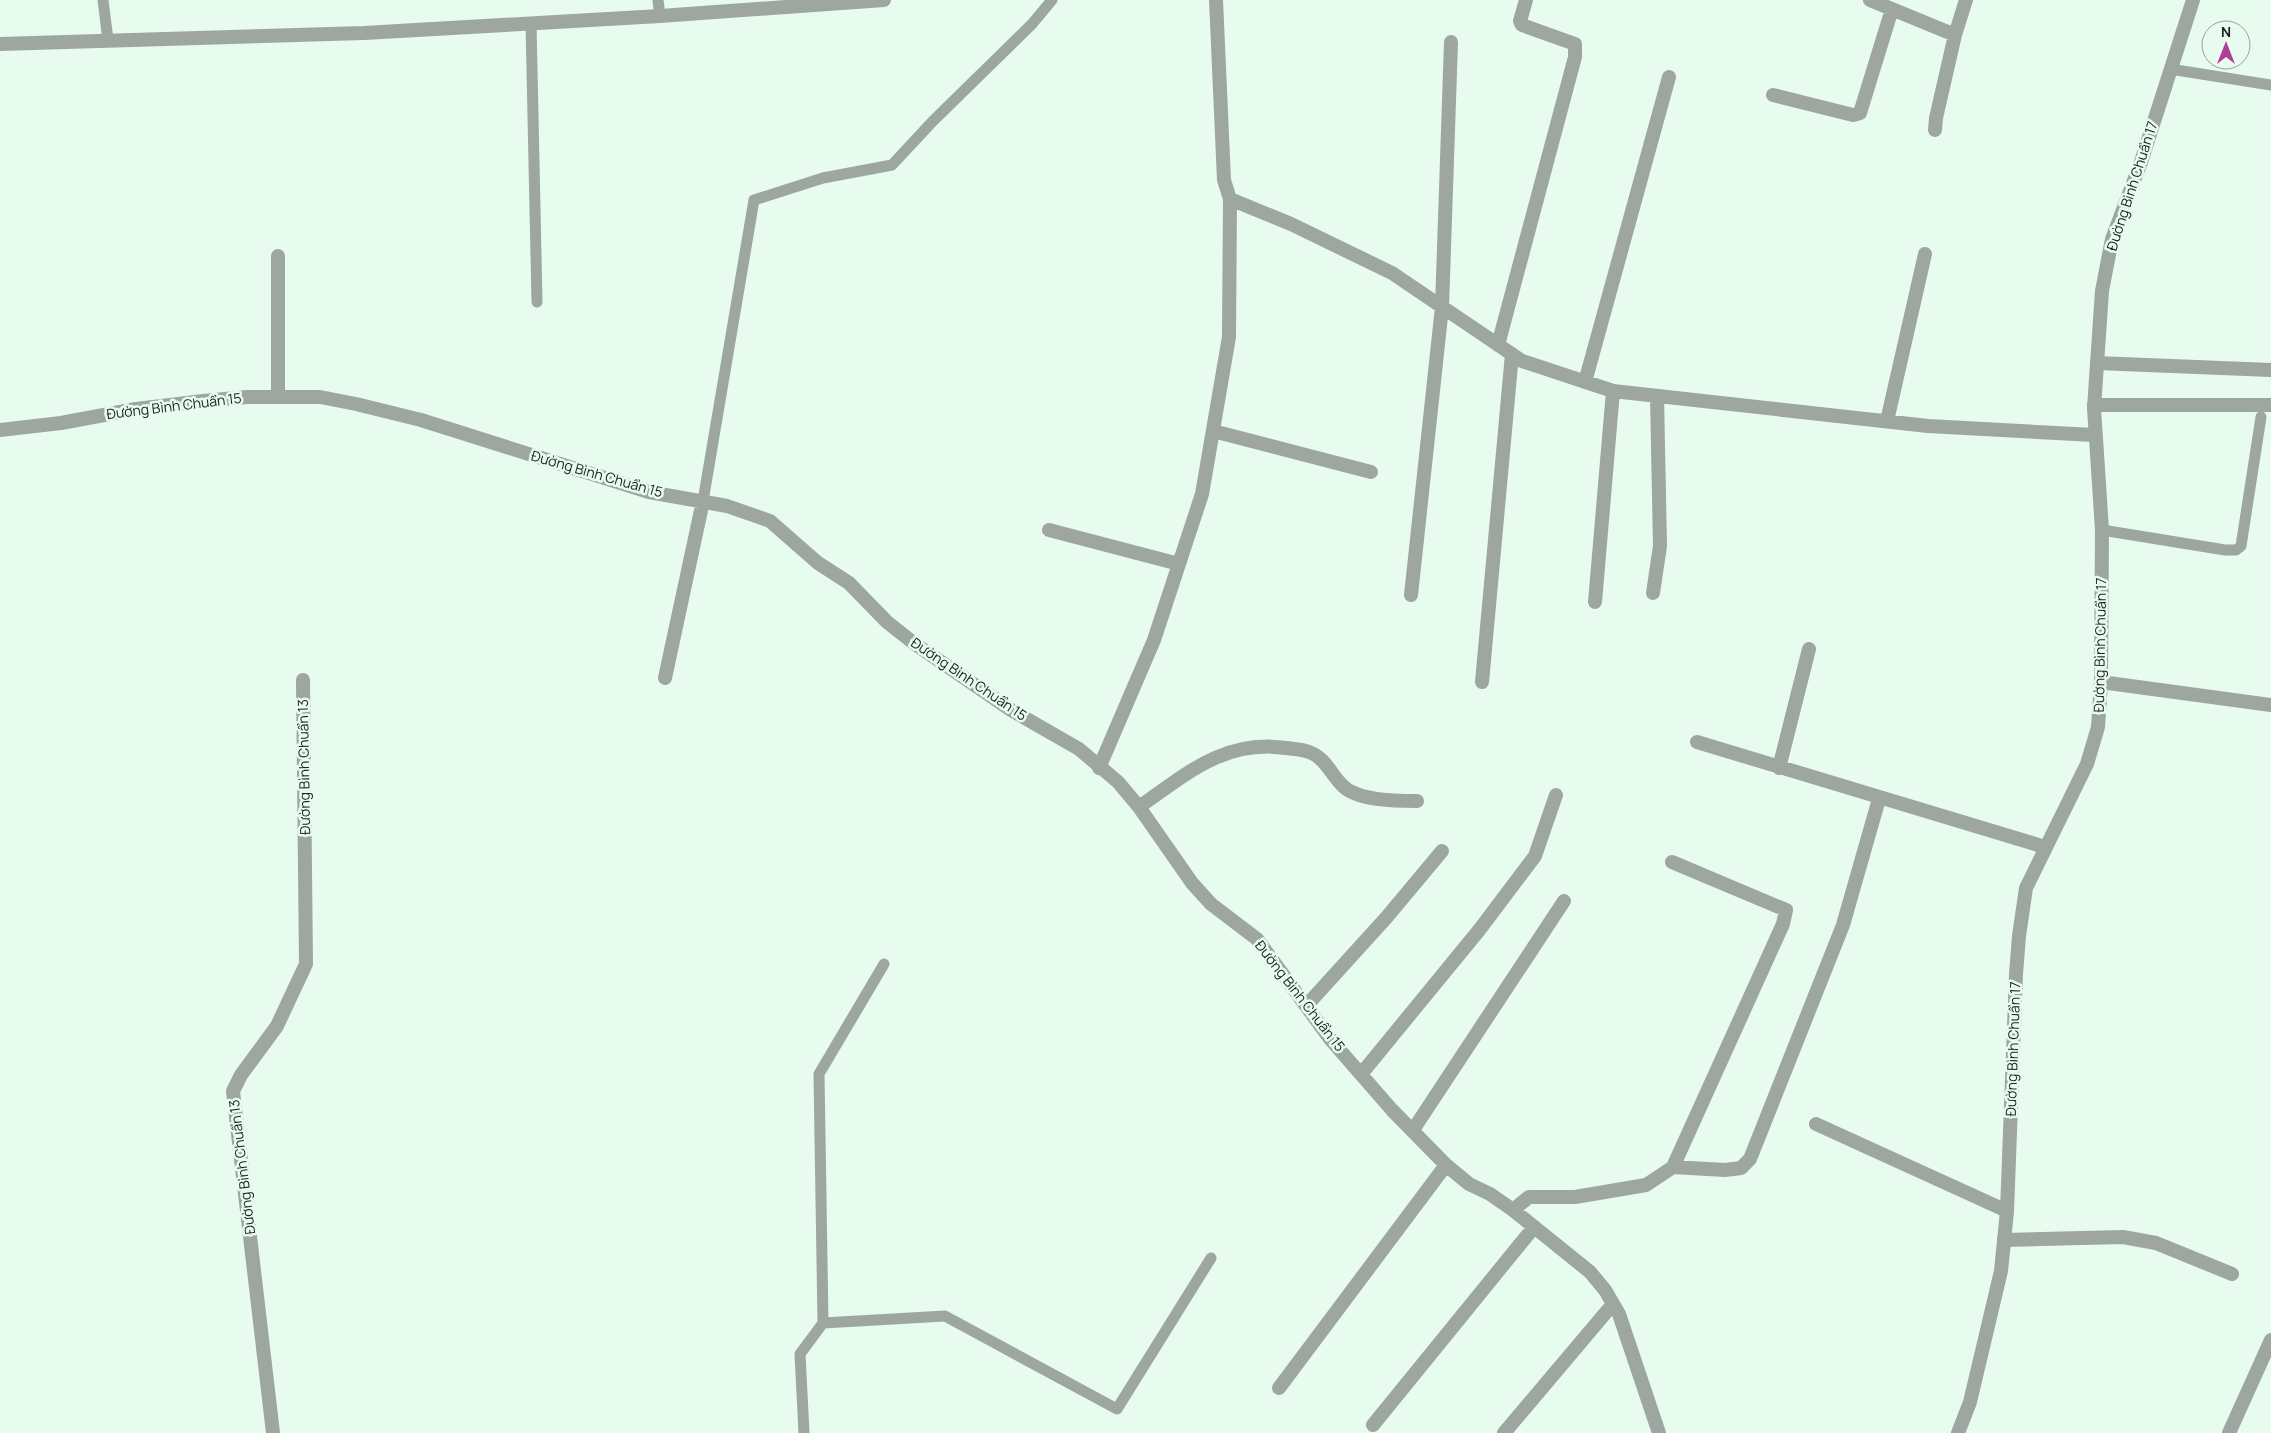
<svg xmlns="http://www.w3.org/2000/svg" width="2271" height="1433" viewBox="0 0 2271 1433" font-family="Manrope,sans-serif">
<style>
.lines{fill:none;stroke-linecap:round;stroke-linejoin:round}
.service{stroke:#9da6a0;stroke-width:11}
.minor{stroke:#9da6a0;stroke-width:14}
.tertiary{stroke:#9da6a0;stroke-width:14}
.labels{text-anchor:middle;stroke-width:5;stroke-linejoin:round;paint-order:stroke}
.street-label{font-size:14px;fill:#1a211d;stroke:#e8fbef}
</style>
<rect width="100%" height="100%" fill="#e8fbef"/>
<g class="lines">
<path class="service" d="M103,0L108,40
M658,0L660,16
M531,23L537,302
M2170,69L2271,85
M703,501L754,200L823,178L892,165L933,121L1032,24L1052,0
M2102,530L2225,550H2236L2241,546L2261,417
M823,1323L945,1316L1117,1409L1211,1258
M804,1433L800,1354L823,1323L819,1074L884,964"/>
<path class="minor" d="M1216,0L1224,180L1230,199L1291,224L1392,273L1522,361L1613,391L1928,426L2094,435
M1870,0L1955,35
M0,44L364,33L660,16L884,0
M1773,95L1853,115L1860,113L1892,9
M1935,130L1936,118L1955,35L1966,0
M278,256V397
M1498,345L1575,57V44L1522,25L1520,21L1526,0
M2097,363L2271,370
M1585,382L1669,77
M2094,405H2271
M1887,421L1925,254
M0,430L61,423L136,409L203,401L247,397H320L356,404L421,420L649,492L727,506L770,521L818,563L849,583L887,622L915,644L1011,710L1079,749L1118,782L1139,807L1192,883L1211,904L1257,939L1331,1040L1392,1110L1446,1165L1469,1184L1490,1194L1513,1210L1590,1272L1605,1290L1619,1314L1659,1433
M1213,431L1371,472
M1049,530L1179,564
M1653,593L1660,546L1657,396
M1411,595L1442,307L1451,42
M1595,602L1613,391
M665,678L703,501
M1482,682L1512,354
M2101,682L2271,705
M1697,742L2045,847
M1099,768L1154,640L1202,494L1229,337L1230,199
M1779,768L1809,649
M1139,807C1186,774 1225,739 1286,748C1293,749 1302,749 1309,752C1326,758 1331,775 1343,786C1358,801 1397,801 1417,801
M1307,1005L1386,918L1442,851
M1362,1073L1480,929L1535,856L1556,795
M1816,1124L2007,1211
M1413,1130L1564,901
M1673,1167L1725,1170L1741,1168L1750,1159L1843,925L1879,799
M1513,1210L1529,1197H1575L1646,1185L1673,1167L1783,924L1786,910L1672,862
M2004,1240L2123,1237L2156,1243L2232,1274
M1279,1388L1446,1165
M1373,1425L1534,1227
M273,1433L233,1091L241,1075L277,1026L306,964L303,680
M1504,1433L1613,1304
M2229,1433L2271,1340"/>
<path class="tertiary" d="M1958,1433L1970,1402L2001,1271L2007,1211L2016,974L2019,936L2026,888L2087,764L2098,727L2101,682L2102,530L2094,408L2102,291L2112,239L2141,162L2193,0"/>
</g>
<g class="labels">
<g class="street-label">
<text transform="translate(2132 186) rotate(-72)" y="5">Đường Bình Chuẩn 17</text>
<text transform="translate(174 406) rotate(-7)" y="5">Đường Bình Chuẩn 15</text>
<text transform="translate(597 474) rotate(16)" y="5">Đường Bình Chuẩn 15</text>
<text transform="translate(2100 645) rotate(-89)" y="5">Đường Bình Chuẩn 17</text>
<text transform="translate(969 679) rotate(34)" y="5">Đường Bình Chuẩn 15</text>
<text transform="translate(304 767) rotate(-91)" y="5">Đường Bình Chuẩn 13</text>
<text transform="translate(1300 996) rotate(52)" y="5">Đường Bình Chuẩn 15</text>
<text transform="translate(2013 1049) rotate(-88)" y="5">Đường Bình Chuẩn 17</text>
<text transform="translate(242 1167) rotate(-97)" y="5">Đường Bình Chuẩn 13</text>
</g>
</g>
<g transform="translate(2226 45)"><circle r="24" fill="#e8fbef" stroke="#96a49b"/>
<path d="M0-4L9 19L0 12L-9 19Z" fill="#b13d96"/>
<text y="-8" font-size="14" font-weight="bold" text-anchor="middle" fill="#1a211d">N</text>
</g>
</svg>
